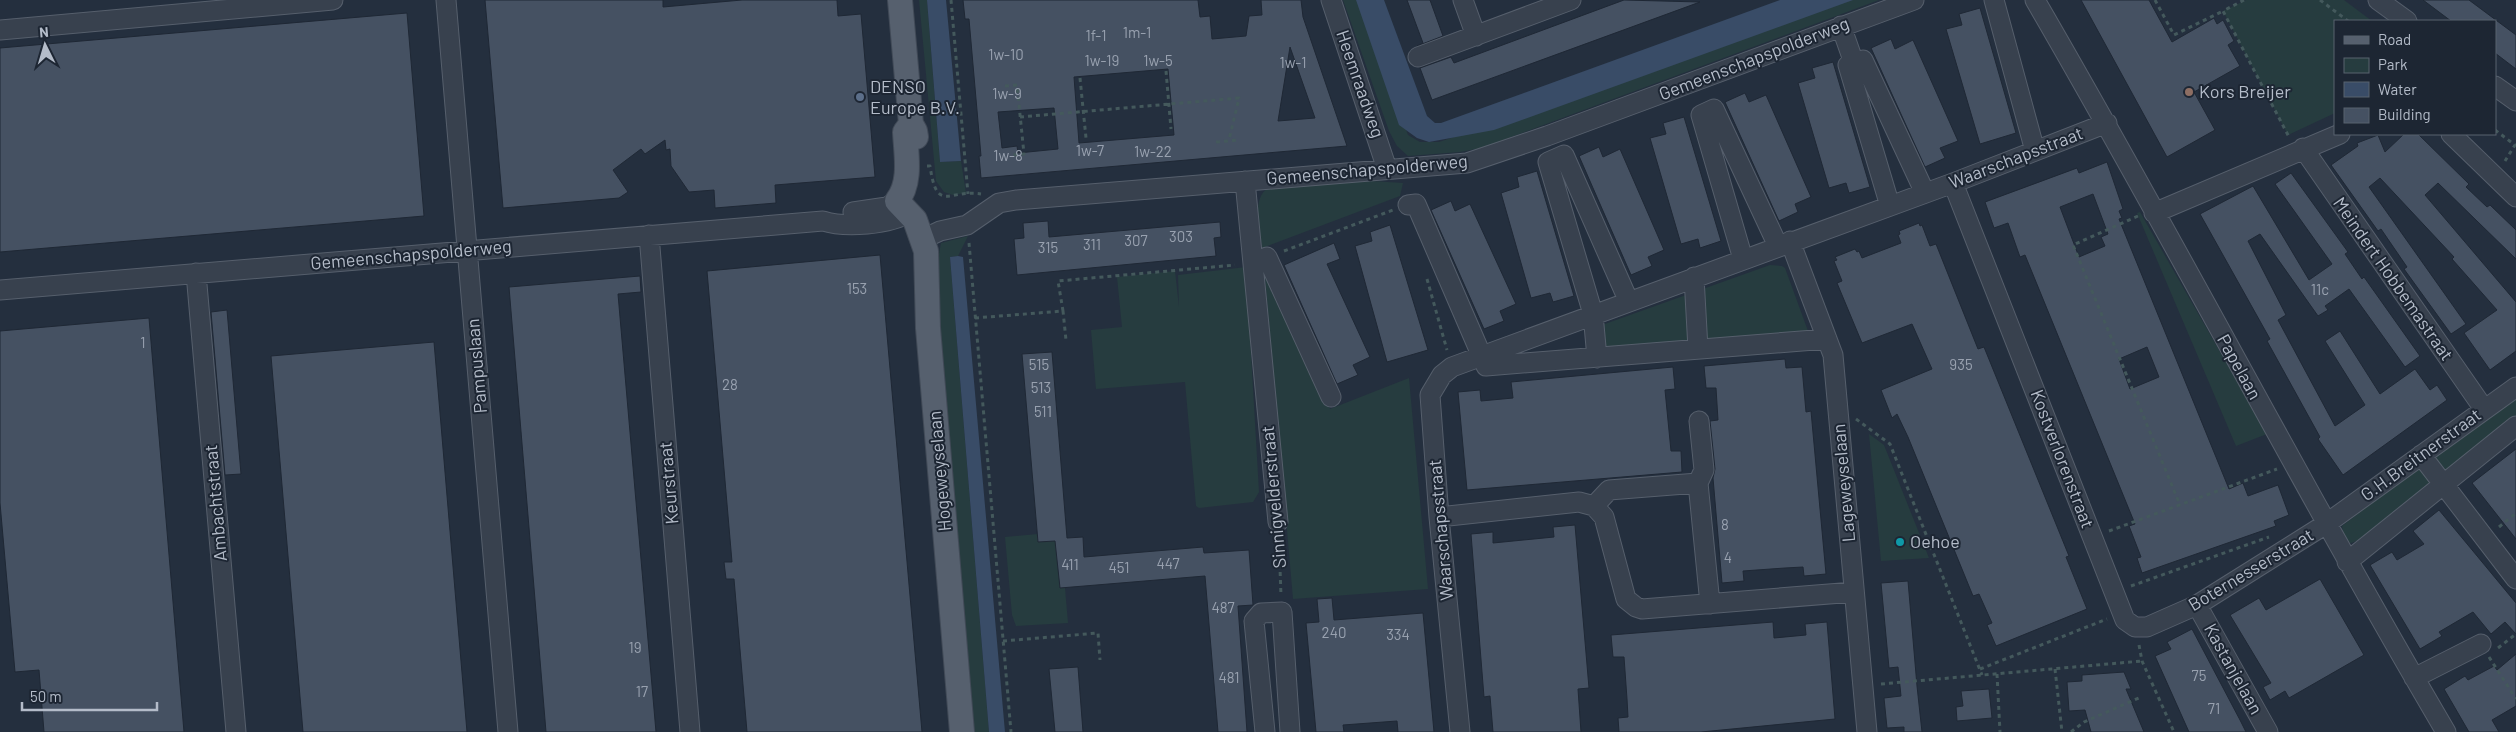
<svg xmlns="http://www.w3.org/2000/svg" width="2516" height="732" viewBox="0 0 2516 732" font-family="Barlow,sans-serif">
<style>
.green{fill:#263c3f}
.water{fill:#394c67}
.building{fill:#455162;stroke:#1f2835;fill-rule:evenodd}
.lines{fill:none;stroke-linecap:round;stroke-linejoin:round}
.minor-casing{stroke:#565f6c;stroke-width:21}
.major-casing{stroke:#414a57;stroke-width:26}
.path{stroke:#44595c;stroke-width:3;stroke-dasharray:4 4;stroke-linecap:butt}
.minor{stroke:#38414e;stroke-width:19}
.major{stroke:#56606e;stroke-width:24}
.education-dot{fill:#8d6e63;stroke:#1d2633;stroke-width:2}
.service-dot{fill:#5c6f8a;stroke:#1d2633;stroke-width:2}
.culture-dot{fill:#0f9aa8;stroke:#1d2633;stroke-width:2}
.labels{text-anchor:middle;stroke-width:4;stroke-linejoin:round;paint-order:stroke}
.number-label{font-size:15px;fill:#98a1af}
.street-label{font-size:18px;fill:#b4bcc9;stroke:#1d2633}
.poi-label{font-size:18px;fill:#b4bcc9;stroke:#1d2633;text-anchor:start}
</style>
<rect width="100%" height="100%" fill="#242f3e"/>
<path class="green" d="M919,0H927L940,162L961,161L966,193L953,195L944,192L936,181Z
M1343,0H1359L1408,135L1420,142H1439L1502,121L1828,0H1879L1482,148L1460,152L1408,156L1397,146L1389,131Z
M2246,0H2344L2372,21H2335V113L2288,135L2223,11Z
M1357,180L1403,183L1400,196L1262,248C1260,230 1251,199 1268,188Z
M2140,212L2255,413L2267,434L2236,446L2137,213Z
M968,236L958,256L950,257L989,732H969L933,284L941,243Z
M1770,265L1782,266L1785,268L1808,331L1605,348L1602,325Z
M1264,266L1330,409L1409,378L1428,589L1293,599Z
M1246,267L1259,492L1253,502L1199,508L1196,506L1185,382L1096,389L1091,330L1122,327L1117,277L1175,271L1179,307L1178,275Z
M2516,395V419L2446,472L2433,456Z
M1869,434L1884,445L1929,558L1881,561Z
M2419,467L2432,482L2357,541L2351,543L2344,540L2342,526Z
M1038,534L1055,539L1060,588H1065L1068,623L1016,626L1012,615L1005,537Z"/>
<path class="water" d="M927,0H946L961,161L940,162Z
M1356,0H1384L1427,116L1435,123H1441L1780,0H1853L1494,130L1429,142L1417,138L1399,125Z
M958,256L963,257L1005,732H989L950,257Z"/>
<path class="building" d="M485,0H663V7L742,0H837L838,16L861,14L875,177L775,185L776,203L715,208L714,190L689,192L671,166L670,149L666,150L665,140L645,154L641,149L613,170L628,192L619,198L503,208Z
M963,0H1198L1200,17L1210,16L1212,39L1246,36L1249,16L1262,15L1261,0H1301L1303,17L1347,146L981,178L979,156H981L969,19H965ZM1290,47L1315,118L1278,121ZM1168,69L1174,135L1079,143L1074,77ZM1054,108L1058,149L1018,153L1017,146L1002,148L998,112Z
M1407,0H1430L1443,36L1417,46L1423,43Z
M1624,0L1700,2L1432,100L1420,68L1451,57L1454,63Z
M2081,0H2149L2172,42L2214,18L2217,24L2223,20L2234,41L2228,45L2240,66L2194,92L2215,130L2167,157Z
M2423,0H2469L2516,35V69L2495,53V21H2451Z
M1980,8L2016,133L1980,144L1946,29L1962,25L1959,14Z
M407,13L424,216L0,252V48Z
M1891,39L1895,49L1913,40L1958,141L1940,148L1945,158L1925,167L1871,48Z
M1833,62L1870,187L1849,193L1846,183L1829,188L1798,83L1815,78L1812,68Z
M1745,93L1749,102L1766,95L1811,197L1795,204L1798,212L1779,221L1725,102Z
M1684,117L1721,241L1700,248L1698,239L1681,244L1650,138L1666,134L1663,123Z
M2404,134H2418L2469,184L2466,187L2487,207L2490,205L2516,230V259L2438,183L2425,195L2516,302V351L2490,370L2464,333L2497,310L2452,259L2454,257L2380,178L2369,187L2466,324L2451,334L2404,269L2407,267L2381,229L2378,231L2331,165L2358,146L2357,143L2378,135L2385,152Z
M1599,147L1603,157L1620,149L1664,250L1648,257L1652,266L1631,275L1579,156Z
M2107,162L2123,209L2119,211L2122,218L2119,219L2229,489L2243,483L2248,496L2278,485L2289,515L2274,521L2276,526L2142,573L2137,558L2141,557L2129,526L2135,524L2025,255L2020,257L2008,223L1994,228L1985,202L2077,168L2079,173ZM2093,194L2108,234L2101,237L2105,246L2079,257L2060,207ZM2147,347L2159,377L2130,389L2119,359Z
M1537,171L1574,296L1553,302L1550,293L1531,298L1501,193L1519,187L1517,177Z
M2291,173L2348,252L2345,254L2362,279L2364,277L2420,356L2405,367L2349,289L2325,306L2328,310L2318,316L2260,234L2248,241L2286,315L2278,320L2335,426L2365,405L2325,341L2340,331L2380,394L2415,369L2430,390L2437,385L2447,400L2343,475L2318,439L2320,437L2267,341L2270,339L2200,214L2253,186L2309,280L2332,264L2275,184Z
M1451,201L1455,211L1470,204L1516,304L1500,311L1504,321L1484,329L1431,210Z
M1048,221L1049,237L1220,222L1221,237L1214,238L1216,256L1017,275L1014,239L1024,238L1023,223Z
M1919,223L1920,226L1922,225L1930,246L1936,244L1978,349L1984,347L2069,556L2066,557L2087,609L1996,646L1987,625L1992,623L1979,594L1973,596L1908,437L1897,414L1892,418L1881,390L1932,369L1912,324L1862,343L1837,283L1842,281L1834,261L1837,260L1835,257L1855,249L1857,252L1859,251L1862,258L1901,243L1898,235L1900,234L1899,231Z
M1390,225L1428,350L1387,362L1355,246L1372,241L1370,232Z
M1334,243L1340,259L1327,264L1370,357L1353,365L1358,375L1337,384L1284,265Z
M880,255L922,732H747L734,579H726L724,562H732L707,271Z
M640,276L641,292L618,294L656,732H546L509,287Z
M227,310L241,474L225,475L211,312Z
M149,318L184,732H44L39,670L15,672L0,503V331Z
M434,342L467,732H303L271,356Z
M1052,352L1067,538L1083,537L1084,557L1203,547L1204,553L1249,550L1253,605L1238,606L1247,732H1218L1205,576L1060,588L1055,541L1038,542L1022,354Z
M1785,359L1786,368L1802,367L1806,412L1811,411L1826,574L1804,576L1803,567L1785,568L1743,571L1744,581L1722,583L1713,478L1715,469L1710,421L1718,420L1716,388H1706L1704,366Z
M1673,367L1675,389L1665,390L1671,451H1681L1682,472L1467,490L1458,392L1480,390L1481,401L1513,398L1511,382Z
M2516,449V539L2472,483Z
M2439,510L2516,603V634L2505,622L2491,634L2473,612L2439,632L2442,636L2420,649L2370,565L2392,552L2397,560L2424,544L2413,531Z
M1575,525L1589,688L1578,689L1581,732H1493L1490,696L1484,697L1471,534L1493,532V543L1554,537L1553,527Z
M2320,579L2364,655L2289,698L2285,691L2270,700L2263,687L2271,683L2230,615L2259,598L2266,610Z
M1908,581L1917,686L1922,732H1904V727L1887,728L1884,698L1901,696L1898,667L1889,668L1881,583Z
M1332,598L1334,620L1423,613L1434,732H1398L1397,721L1343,725L1344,732H1316L1306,623L1319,622L1317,599Z
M1773,622L1774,638L1806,635L1805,624L1827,622L1835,719L1701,732H1619L1618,718L1628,717L1627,699L1624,657H1613L1611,635Z
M2192,629L2240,720L2246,732H2189L2155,656L2171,649L2167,642Z
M2516,654V706L2492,720L2499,732H2469L2444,689L2465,676L2468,680L2494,666L2497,670Z
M1078,667L1083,732H1055L1049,669Z
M2124,672L2131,689H2126L2144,732H2091L2085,710L2069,711L2067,682L2082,681V675Z
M1989,689L1992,718L1957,721L1956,707L1963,706L1961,691Z"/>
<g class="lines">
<defs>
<path id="minor" d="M446,0L508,732
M1331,0L1387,169
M1463,0L1476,36
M1994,0L2035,151
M2035,0C2176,242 2304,491 2446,732
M2378,0L2407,21
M1841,26L1854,63
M0,30L333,0
M1418,57L1571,0
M2495,86L2516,101
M2451,134L2516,197
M2303,148L2484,409
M1245,181L1278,522
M1953,183L2125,620L2135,627H2147L2197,605L2326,524L2516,387
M1408,205L1416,204L1486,366L1827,339
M1890,206L1848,65L1863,60L1925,193
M853,212L887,207L897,201
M2154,213L2340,134
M649,235L690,732
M923,239L940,231L967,225L999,203L1016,200L1467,163L1547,136L1914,0
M1790,241L1833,355L1867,732
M1743,259L1701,115L1714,109L1778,246
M1253,263L1267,257L1331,397
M196,273L236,732
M1694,277L1698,349
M0,290L823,221C845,228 890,225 910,212
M1597,358L1593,314L1548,162L1564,155L1629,302
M2421,455L2516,579
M1698,483L1710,604
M1594,506L1609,490L1698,483L1704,470L1699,421
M1439,517L1579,502L1594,506L1604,517L1626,599L1636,607L1642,609L1854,592
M2347,562L2516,426
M2197,605L2268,732
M2414,678L2481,644
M1265,732L1254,621L1261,613L1282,612L1290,732
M1460,732L1439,517L1430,395L1442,375L1452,367L1953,183L2107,123"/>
<path id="major" d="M900,0L911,124L915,131L916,137
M911,124L905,132C906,154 912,182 897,201L915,220L926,251L928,328L962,732"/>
</defs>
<use href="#minor" class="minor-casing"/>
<use href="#major" class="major-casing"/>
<path class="path" d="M951,0L968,194
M2155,0L2174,35L2223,11
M2244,0L2223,11L2289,137
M2320,0L2348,21
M1166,71L1171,129
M1080,78L1086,138
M1005,86L1017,85L1024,154L1011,155
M1020,117L1239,98L1229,140
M2495,130L2515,145L2505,161
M1216,142L1238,140
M927,166H930C937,214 948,189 981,194
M2138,216L2073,245L2180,505
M969,243L1011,732
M1284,251L1393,210
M1427,279L1447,350
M1063,311L1058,281L1235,265
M975,318L1063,311L1066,340
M1856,419L1890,444L1982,675
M2499,527L2516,513
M2109,531L2277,469
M1279,540L1281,596
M2131,586L2269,537
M1003,641L1098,633L1100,660
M2139,645L2142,661L2174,732
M2498,648L2516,634
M2489,657L2516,699
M1980,669L2107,619
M2055,669L2062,732
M1997,674L2000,732
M1881,684L2142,661
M2071,732L2084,722L2141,697"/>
<use href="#minor" class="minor"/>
<use href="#major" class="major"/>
</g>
<circle class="education-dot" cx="2189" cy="92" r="5"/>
<circle class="service-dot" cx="860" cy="97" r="5"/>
<circle class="culture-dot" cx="1900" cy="542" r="5"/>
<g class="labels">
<g class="number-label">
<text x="1137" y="38">1m-1</text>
<text x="1096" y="41">1f-1</text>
<text x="1006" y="60">1w-10</text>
<text x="1102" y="66">1w-19</text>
<text x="1158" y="66">1w-5</text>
<text x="1293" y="68">1w-1</text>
<text x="1007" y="99">1w-9</text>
<text x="1090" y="156">1w-7</text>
<text x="1153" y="157">1w-22</text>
<text x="1008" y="161">1w-8</text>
<text x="1181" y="242">303</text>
<text x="1136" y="246">307</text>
<text x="1092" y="250">311</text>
<text x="1048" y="253">315</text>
<text x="857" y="294">153</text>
<text x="2320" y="295">11c</text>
<text x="143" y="348">1</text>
<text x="1039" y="370">515</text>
<text x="1961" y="370">935</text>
<text x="730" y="390">28</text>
<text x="1041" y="393">513</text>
<text x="1043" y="417">511</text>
<text x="1725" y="530">8</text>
<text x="1728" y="563">4</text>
<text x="1168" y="569">447</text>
<text x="1070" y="570">411</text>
<text x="1119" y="573">451</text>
<text x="1223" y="613">487</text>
<text x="1334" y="638">240</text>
<text x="1398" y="640">334</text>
<text x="635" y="653">19</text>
<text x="2199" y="681">75</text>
<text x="1229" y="683">481</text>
<text x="642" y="697">17</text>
<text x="2214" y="714">71</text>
</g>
<g class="street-label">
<text transform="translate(1754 59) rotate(-21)" y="6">Gemeenschapspolderweg</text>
<text transform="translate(1360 84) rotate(71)" y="6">Heemraadweg</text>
<text transform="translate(2016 158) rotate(-21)" y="6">Waarschapsstraat</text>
<text transform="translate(1367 170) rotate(-5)" y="6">Gemeenschapspolderweg</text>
<text transform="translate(411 255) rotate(-5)" y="6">Gemeenschapspolderweg</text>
<text transform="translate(2393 279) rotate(55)" y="6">Meindert Hobbemastraat</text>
<text transform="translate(477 366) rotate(-95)" y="6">Pampuslaan</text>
<text transform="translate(2239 367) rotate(61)" y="6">Papelaan</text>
<text transform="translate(2421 455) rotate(-36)" y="6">G.H.Breitnerstraat</text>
<text transform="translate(2062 459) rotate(69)" y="6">Kostverlorenstraat</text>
<text transform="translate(940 471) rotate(-95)" y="6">Hogeweyselaan</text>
<text transform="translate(669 483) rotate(-95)" y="6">Keurstraat</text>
<text transform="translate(1844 483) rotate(-95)" y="6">Lageweyselaan</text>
<text transform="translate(1274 497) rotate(-95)" y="6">Sinnigvelderstraat</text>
<text transform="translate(216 503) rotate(-95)" y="6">Ambachtstraat</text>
<text transform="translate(1441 530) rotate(-95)" y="6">Waarschapsstraat</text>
<text transform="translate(2251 570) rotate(-31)" y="6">Boternesserstraat</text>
<text transform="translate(2233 669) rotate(61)" y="6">Kastanjelaan</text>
</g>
<g class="poi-label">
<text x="870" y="93">DENSO<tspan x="870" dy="21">Europe B.V.</tspan></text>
<text x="2199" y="98">Kors Breijer</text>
<text x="1910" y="548">Oehoe</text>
</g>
</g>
<rect x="2334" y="20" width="162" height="115" fill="#1d2633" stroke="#59626f"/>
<rect x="2344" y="36" width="25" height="8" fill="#56606e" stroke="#59626f"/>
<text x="2378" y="45" font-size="15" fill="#b4bcc9">Road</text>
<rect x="2344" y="58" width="25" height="15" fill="#263c3f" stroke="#59626f"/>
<text x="2378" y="70" font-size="15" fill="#b4bcc9">Park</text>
<rect x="2344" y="82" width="25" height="15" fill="#394c67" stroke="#59626f"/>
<text x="2378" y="95" font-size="15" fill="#b4bcc9">Water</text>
<rect x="2344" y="108" width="25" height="15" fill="#455162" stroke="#59626f"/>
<text x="2378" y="120" font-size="15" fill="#b4bcc9">Building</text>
<g transform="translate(45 45) rotate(355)" stroke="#1d2633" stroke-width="4" paint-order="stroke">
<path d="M0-4L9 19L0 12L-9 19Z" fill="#b4bcc9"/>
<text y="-8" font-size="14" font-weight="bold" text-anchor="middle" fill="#b4bcc9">N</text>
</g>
<path d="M22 702v8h135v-8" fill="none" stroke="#b4bcc9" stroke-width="2.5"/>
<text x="30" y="702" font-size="15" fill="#b4bcc9" stroke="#1d2633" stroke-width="4" paint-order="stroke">50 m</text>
</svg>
